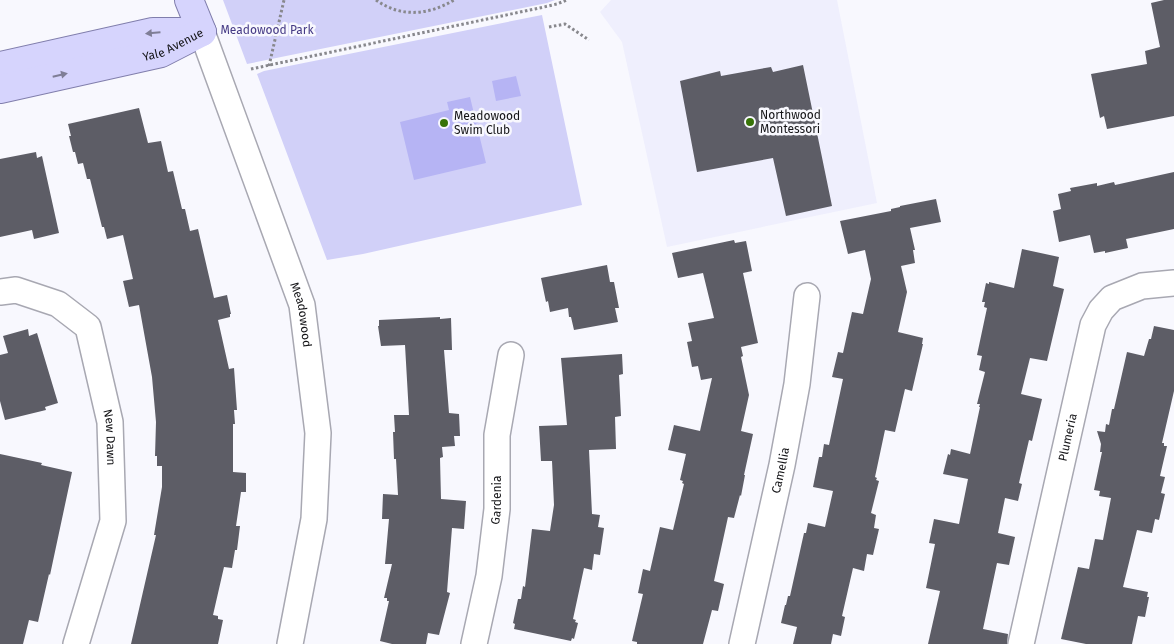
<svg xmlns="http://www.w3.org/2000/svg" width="1174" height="644" viewBox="0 0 1174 644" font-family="'Fira Sans',sans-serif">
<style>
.built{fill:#efeffd}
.green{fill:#d1d0f8}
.water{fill:#b6b4f4}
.building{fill:#5d5d66}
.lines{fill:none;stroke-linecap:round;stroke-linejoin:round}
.minor-casing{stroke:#a8a8b2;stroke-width:28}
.major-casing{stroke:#807eac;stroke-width:30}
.path{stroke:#88888d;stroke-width:3;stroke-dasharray:2.5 2.5;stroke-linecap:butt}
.minor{stroke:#fff;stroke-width:25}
.major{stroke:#d6d4fd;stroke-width:28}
.oneway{fill:#7f7e96}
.poi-dot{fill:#377307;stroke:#f8f8fe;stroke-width:2}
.labels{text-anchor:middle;stroke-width:5;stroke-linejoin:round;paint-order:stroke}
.park-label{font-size:12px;fill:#453a85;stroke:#f8f8fe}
.street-label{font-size:12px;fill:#141417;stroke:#f8f8fe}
.poi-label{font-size:12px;fill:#141417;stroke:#f8f8fe;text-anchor:start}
</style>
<rect width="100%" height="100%" fill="#f8f8fe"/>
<path class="built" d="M611,0H837L877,203L667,247L622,42L600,12Z"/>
<path class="green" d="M223,0H555L547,3L247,64Z
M542,15L582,205L363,254L327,260L257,74L264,71Z"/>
<path class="water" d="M516,76L521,96L496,101L492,81Z
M470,97L486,163L414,180L400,122L449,110L447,102Z"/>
<path class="building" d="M1164,0H1174V116L1107,129L1104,116L1100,118L1091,74L1147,64L1145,51L1160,47L1151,3Z
M803,65L832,206L786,216L773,158L697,172L680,81L720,71L721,76L771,67L773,72Z
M139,108L148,143L161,141L168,172L173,171L182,209H185L190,231L198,229L214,298L227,295L231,314H230V317L218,320L229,369L234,368L237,410H234L235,424H233V472L246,473V492H241L236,526H240L237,550H235L232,568L224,567L213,615L218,616V619L223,620L218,644H131L156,535H154L162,487V466H157V456H155L156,422L152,377L139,305L129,307L123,281L133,279L123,235L107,239L104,227H102L90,179H87L83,163L78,164L75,152H73L69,136H71L68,124Z
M36,152L37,158L42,156L59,233L34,239L32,230L0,237V159Z
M1174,172V229L1126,239L1128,248L1105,253V251L1094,253L1090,235L1059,242L1053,211L1061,209L1058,194L1071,191L1070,188L1097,183V186L1114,182L1115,185Z
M936,199L941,222L910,228L915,250H913L915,263L901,266L907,292L898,332L923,338L922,344H923L912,391L905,389L895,432L885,430L875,477L877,478L876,480L879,481L871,513L876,515L874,528L879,529L873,555L867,554L864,571L853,568L842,616L845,617L841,636L833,634L831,644H793L797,627L781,623L785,605H786L788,596H790L804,533H806L808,523L825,527L833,491L813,487L819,457H822L824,444L829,445L843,379L832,377L838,352L843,353L852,312L863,314L871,279L865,250L848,254L840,221L891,211V209L900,207V206Z
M734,240L735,243L746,241L752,271L743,273L758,343L741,347L743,356L741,357L749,395L741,431L753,434L744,475H745L741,496L740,495L734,518L728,517L714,581L724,584L718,611L712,610L703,644H637V642L632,641L643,594L638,593L643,569L650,571L660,527L673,530L684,484L682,483L683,481L680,480L686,454L668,450L674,425L700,431L712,378L701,380L698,366L692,367L687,342L692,341L688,323L714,318L703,273L678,278L672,253Z
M1022,249L1059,257L1053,286L1064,289L1047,361L1030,358L1021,394L1042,399L1032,441L1029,440L1019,483L1022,484L1018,501L1005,498L998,533L1015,537L1009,565L997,563L983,629L1008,634L1007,644H928L940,591L926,588L935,544L929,543L934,519L959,524L968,479L943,474L948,454L950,455L951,449L970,454L980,407H979L980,404H977L985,372L979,370L982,356L977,355L987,308L984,307L985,302H982L986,283L989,284V282L1014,288Z
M607,265L610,282H614L619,308H615L618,322L574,330L571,317H569L568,308L550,312L548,301L546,302L541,278Z
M440,317V319L451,318L452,350H444L449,413L459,414L460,436H454L455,446L442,447L443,457L440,458L441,499L466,501L464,529L452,528L447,592L450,593L439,635L428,633L426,644H392L380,641L389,601H387V598H384L392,564H385L389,519H382L383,494L398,495L396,459H394L393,432H395L394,415H409L405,345L381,346L378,326H379V320Z
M1154,326L1174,330V391L1162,443H1164V446H1167L1160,476L1165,477L1161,493L1165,494L1159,520L1155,519L1152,533L1137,530L1123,587L1148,592L1147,597H1149L1145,617L1138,616L1132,644H1086L1061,639L1078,567L1089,569L1095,539L1103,540L1111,498L1099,496L1100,491L1094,490L1102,452H1100L1101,444L1097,431L1105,432L1106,424L1109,425L1112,409H1114L1127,352L1144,356L1149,339H1151Z
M28,329L29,336L37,333L58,403L45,407L46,410L5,420L0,401V355L8,353L3,336Z
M622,354L623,374L619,375L621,416L615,417L616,449L589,450L592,514L600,515L598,527L604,528L600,555L594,554L592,570L584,568L573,619L576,620L575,622L578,623L574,639L572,638L571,641L514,629L515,624L513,623L518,599H521L523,586L525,587L532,529L550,531L554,505L552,461H541L539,426L567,425L561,358Z
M0,454L42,463L41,465L72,472L50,575L49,574L38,622L29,620L23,644H0Z"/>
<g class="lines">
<defs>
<g id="minor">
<path id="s1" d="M202,32L302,305L318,433L314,519L290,644"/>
<path id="s2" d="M0,292L16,290L58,304L88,327L110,422L113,521L76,644"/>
<path id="s3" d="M474,644L489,576L497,509V435L511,355"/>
<path id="s4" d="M742,644L782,465L797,384L807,296"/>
<path id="s5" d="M1021,644L1093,325L1101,310L1112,298L1142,286L1174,283"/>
</g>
<g id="major">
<path d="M189,0L202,32"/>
<path d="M0,66L153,32H195"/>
<path id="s6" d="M0,89L161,53L202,32"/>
</g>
</defs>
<use href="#minor" class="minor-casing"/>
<use href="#major" class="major-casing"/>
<path class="path" d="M376,0C401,18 429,15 454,0
M549,27L565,24L589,40
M269,66L284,0
M251,69L544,7L557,4L567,0"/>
<use href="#minor" class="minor"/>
<use href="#major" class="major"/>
</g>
<defs><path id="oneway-solid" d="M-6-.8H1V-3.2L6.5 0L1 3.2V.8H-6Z" transform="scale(1.25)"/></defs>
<g class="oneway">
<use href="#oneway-solid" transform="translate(153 33) rotate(175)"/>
<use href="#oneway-solid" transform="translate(60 75) rotate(-13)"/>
</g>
<g class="poi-dot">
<circle cx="750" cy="122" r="5"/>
<circle cx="444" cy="123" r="5"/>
</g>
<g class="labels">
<g class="park-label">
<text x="267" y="34">Meadowood Park</text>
</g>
<g class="street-label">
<text dy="4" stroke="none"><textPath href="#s6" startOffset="179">Yale Avenue</textPath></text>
<text dy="4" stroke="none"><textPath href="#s1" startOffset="300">Meadowood</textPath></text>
<text dy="4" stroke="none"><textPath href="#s5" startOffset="212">Plumeria</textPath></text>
<text dy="4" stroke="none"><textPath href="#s2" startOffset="211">New Dawn</textPath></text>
<text dy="4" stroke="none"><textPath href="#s4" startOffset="178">Camellia</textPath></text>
<text dy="4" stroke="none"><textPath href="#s3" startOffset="146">Gardenia</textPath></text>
</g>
<g class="poi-label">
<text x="760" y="119">Northwood<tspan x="760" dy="14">Montessori</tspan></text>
<text x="454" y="120">Meadowood<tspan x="454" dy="14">Swim Club</tspan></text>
</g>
</g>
</svg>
